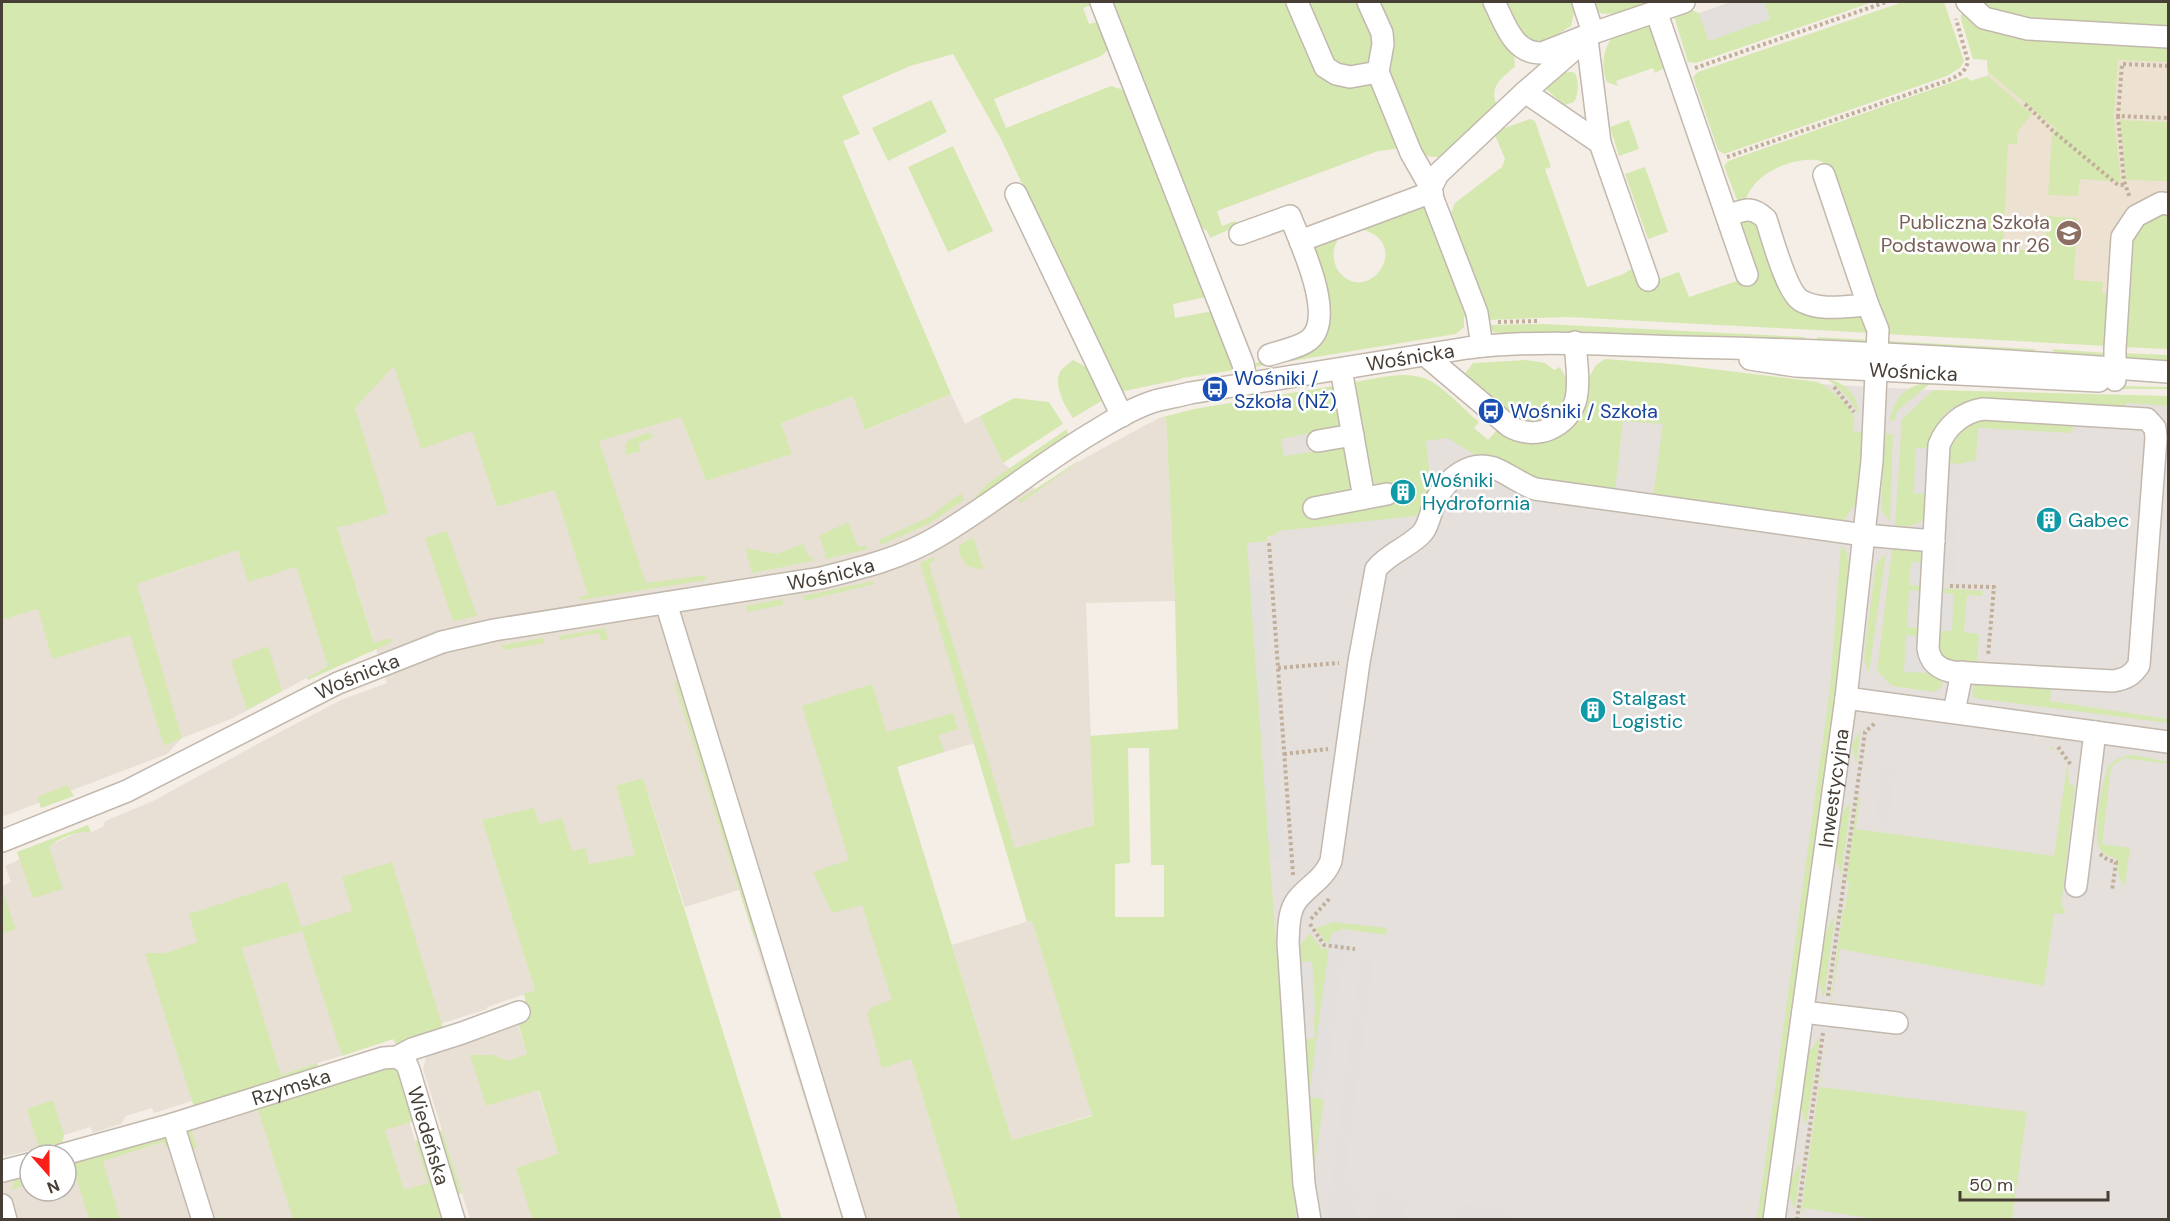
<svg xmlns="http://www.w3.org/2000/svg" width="2170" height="1221" viewBox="0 0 2170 1221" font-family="'DM Sans',sans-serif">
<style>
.residential{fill:#e8e0d5}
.industrial{fill:#e6e0dc}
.education{fill:#ede2d1}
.green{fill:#d5e8b0;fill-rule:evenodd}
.parking{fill:#e2dfdc}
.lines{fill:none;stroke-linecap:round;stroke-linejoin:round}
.minor-casing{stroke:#c2b8ad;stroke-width:24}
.path{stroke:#c1af9b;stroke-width:4;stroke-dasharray:3 3;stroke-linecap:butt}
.minor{stroke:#fff;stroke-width:21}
.labels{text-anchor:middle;stroke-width:5;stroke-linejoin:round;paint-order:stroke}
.education-label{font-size:20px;fill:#785e54;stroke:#fff;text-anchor:end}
.street-label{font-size:20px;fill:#473e36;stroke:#fff}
.transit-label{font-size:20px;fill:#164399;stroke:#fff;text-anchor:start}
.culture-label{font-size:20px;fill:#0d838f;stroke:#fff;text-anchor:start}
</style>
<rect width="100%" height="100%" fill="#f4eee7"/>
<path class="residential" d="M446,350L497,507L609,474L590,411L669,387L706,481L791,454L781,423L853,396L866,430L951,394L965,424L980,416L1003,463L1037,491L1078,462L1103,448L1159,418L1166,417L1175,601L1086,603L1094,825L1015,848L982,741L897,766L926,861L911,1059L960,1219H842L739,890L685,907L643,778L636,855L589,864L539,824L482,820L535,991L487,1007V1009L193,1103L192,1101L154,1113L152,1108L126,1116L121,1124L93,1133L90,1127L64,1135L62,1143L6,1156L2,1153V886L11,882L5,866L83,830L91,832L103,827L105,821L153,801L263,741L341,700L387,683L294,393L392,357L397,372Z
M281,523L329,666L231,719L182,738L167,754L2,817V620L38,609L117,590L186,568Z
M1032,920L1092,1115L1012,1140L952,945Z
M518,1025L538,1089L578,1219H470L423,1069L427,1054Z
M385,1068L394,1072L439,1219L2,1220V1182L30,1174V1191H66V1163Z"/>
<path class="industrial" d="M1600,372L2168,403V1219H1203L1182,441L1409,379L1506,458L1597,448Z"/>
<path class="education" d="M2168,2V345L1969,335L1970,81L1988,75L1985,29Z"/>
<path class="green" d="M2,2H1099L1083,8L1089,24L1097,22L1110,48L1101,56L994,99L1006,128L1111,86L1130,92L1206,297L1173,304L1175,318L1213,311L1235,370L1182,378L1181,379L1120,392L1002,141L953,54L910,66L842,96L860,134L843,141L951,394L865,430L853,396L781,423L792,454L706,481L681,417L599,441L646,583L706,575V580L580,600L579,597L588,595L555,490L497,507L472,431L421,449L394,366L355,408L388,513L353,524L337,527L374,643L391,638L392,642L308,680L307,678L328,666L296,567L248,582L238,550L137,584L182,738L164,746L130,635L52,659L38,609L2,620Z
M1106,2H1488L1514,55L1515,66C1502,79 1490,84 1496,104C1484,117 1455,156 1437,157C1424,158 1409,147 1398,142L1395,149L1378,151L1217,211L1222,226L1235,221L1237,226L1210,238L1207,231L1199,225Z
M1500,2H1573L1575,8L1571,26L1544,43L1525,39Z
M1591,2H1647C1634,11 1613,17 1597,12Z
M1764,2H1873L1696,63L1688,62L1674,16L1690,9L1699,13L1709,40L1770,19Z
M1903,2H1944L1964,61L1960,68L1947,76L1724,154L1718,150L1693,77L1698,72Z
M1978,2H2168V29L1995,16Z
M1961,14L1967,15L1982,25L2010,36L2059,41L2168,46V62L2118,60L2114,116L2121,182L2080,179L2078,196L2048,195L2052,134L2056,129L1988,72L1987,60L1973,59L1961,19Z
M1635,24L1655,28L1665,68L1655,73L1653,68L1616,81L1618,86L1607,82C1600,67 1603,44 1617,33C1622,29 1630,26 1635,24Z
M1572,72L1575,73C1579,82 1579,93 1574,102L1564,105L1546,89L1556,73Z
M1988,76L2032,114L2017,132V144H2008L2003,249L2045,251L2047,216L2077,218L2074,280L2103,282L2102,293L2109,296L2107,346L1886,334L1887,330L1830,165C1826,164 1821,161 1817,160C1791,157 1754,174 1746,199L1737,200L1724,166L1728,161L1967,77L1971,81Z
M931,100L947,132L888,161L872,128Z
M1530,119L1535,121L1551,167L1545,169L1587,287L1621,275L1637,266L1643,285L1679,272L1689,297L1752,276L1740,224L1743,219H1749C1773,240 1767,281 1790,304L1864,314L1871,333L1567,317L1487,320L1450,216L1455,203L1502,167L1505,159L1495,135L1499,130Z
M1629,120L1639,149L1619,156L1610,127Z
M2120,120L2168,122V181L2126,180Z
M953,146L993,231L948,252L908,167Z
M1645,167L1668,232L1648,239L1625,174Z
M1423,204L1430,211L1470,316L1464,317V327L1456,334L1254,367L1256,363L1308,347L1310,245ZM1361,229C1414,243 1369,306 1340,273C1331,262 1331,243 1343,235C1348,232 1356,231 1361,229Z
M2168,213V349L2121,347L2125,295L2129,288L2132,238L2139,228L2161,214Z
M1544,324L1805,337L1804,343L1583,334H1507L1493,332L1489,325Z
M1817,337L1871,340L1861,346L1817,344Z
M1887,341L2036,349L2031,352L1890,344Z
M2052,349L2106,353L2096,359L2057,355Z
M2121,353L2168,355V364L2127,360Z
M1605,359L1671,364L1818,382C1829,388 1850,405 1854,417C1855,421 1854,427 1853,432H1863L1861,492L1857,502L1843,521L1653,496L1663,424L1623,421L1615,491L1537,480L1479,457L1447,438L1426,441L1432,493L1422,494L1424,515L1278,531L1276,535L1267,536V541L1247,543L1296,1219H960L911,1059L882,1068L867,1014L872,1007L892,1000L862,905L832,913L813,872L849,860L802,706L872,684L887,732L953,713L958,729L939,735L944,752L897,767L1012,1140L1092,1116L1032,921L1027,922L920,563L934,557L935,560L929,564L1015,848L1094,825L1090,736L1178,729L1175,601L1166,417L1159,418L1194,409L1339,385L1341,427L1281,439L1284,456L1338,448L1347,449L1355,484L1349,491L1314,513L1413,499L1409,482C1395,485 1380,490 1369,479L1349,383C1371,380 1401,370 1424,378C1444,386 1462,408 1479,422L1474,428L1488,440L1498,429C1513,439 1525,444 1543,442L1588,379L1596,365ZM1128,748H1149L1151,865H1164V917H1115V864L1130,863Z
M1073,360L1086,367L1103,400L1073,418C1065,406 1051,383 1062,369C1065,366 1070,363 1073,360Z
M1526,360L1545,363L1554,370L1560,367L1567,380V396L1559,412L1542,423L1521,422L1463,376L1473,363Z
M1823,377C1843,382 1858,392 1859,415C1851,400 1838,385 1823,377Z
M1932,382L2168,387V389H2063L1932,382L1897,411L1895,420L1889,421C1896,395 1905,385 1932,382Z
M1933,390L2168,396V406L2126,403V407L2074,402V407C2050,405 1974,396 1956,406C1939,415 1933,431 1931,449L1916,448L1914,493L1929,494L1926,517C1916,526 1908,528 1895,525L1902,419Z
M1014,398L1049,402L1063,424L1003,463L980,416Z
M1978,418L2074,422L2072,433L1978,428L1976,460L1960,464L1947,463C1950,436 1955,432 1978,418Z
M1067,429L1068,436L977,499L976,496L988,483Z
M650,432L653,438L638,443L641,451L626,455L625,444L630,439Z
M1885,433L1891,434L1893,436L1890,522L1882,512L1881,506Z
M1078,461V462L1021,503L1019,500Z
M961,493L964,500L930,523L881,545L879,540L929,517Z
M848,522L858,547L866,545L868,549L826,559L824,555L826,554L819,536Z
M447,531L477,616L453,621L425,538Z
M973,537L984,570L967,566L959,554V546Z
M803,544L809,557H813L814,561L752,573L745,548L776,554Z
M1841,545L1846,550L1852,574L1765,1219L1757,1220L1830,688Z
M1910,549L1922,554L1925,562L1909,584L1924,585L1907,627L1921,628L1904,672C1918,673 1935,669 1943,683L1941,688L1933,692L1892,686L1877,671L1892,550Z
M1886,553L1869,673L1864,661L1865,646L1876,564Z
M873,581L874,584L804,601L803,596Z
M1939,588L1983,591L1982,596L1967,595L1964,632L1979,634L1977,666C1947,663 1938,664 1937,631H1952L1953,595L1939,593Z
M782,599L783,605L747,612L746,606Z
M605,628L608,639L601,641L599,633L559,640V636Z
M543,638L544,643L503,650L502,645Z
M268,646L282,691L247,710L231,661Z
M677,681L757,937H754L674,682Z
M1977,683L2052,685L2050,701L2168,719V723L1974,698L1972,692L1974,685Z
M1861,729L1856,765L1852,745Z
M2051,746L2068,766L2069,785L2075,786L2061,907L2065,908L2064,914L2054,913L2044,986L1840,949L1831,1004H1830L1843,910L1845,909L1849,882L1846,881L1858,797L1860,796L1856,829L2054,856L2067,765L2054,750L2049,749Z
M2134,755L2168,762V764L2124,758L2111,767L2102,844L2130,848L2125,886L2119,878L2116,858C2108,857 2101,854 2098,845C2094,835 2102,775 2109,766C2116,758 2124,756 2134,755Z
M643,778L782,1219L578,1220L577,1218L532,1219L516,1168L558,1154L539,1090L486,1106L470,1055H493L508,1061L527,1054L517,1019L528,1015L524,994L535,991L482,820L534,808L539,824L562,818L572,851L585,848L589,864L635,855L616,786Z
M67,785L74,796L41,808L37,797Z
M1851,803L1841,876L1835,858L1842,817L1844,810Z
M88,825L91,832C79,830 58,838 49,847L63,889L33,898L17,852Z
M392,862L443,1028L396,1044L393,1039L342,1056L302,931L242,948L281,1075L317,1063L318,1067L240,1092L195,1110L145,953H166L197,942L189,914L287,882L301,927L352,911L342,877Z
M2,890L16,929L2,934Z
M1835,915L1824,998C1814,979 1822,932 1835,915Z
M1334,922L1387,928L1386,935L1343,929L1331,934L1330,942H1325L1316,928Z
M1310,933L1321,948L1329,949L1309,1097L1324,1099L1315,1164H1312L1302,1040L1315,1038L1313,1015L1315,1014L1312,962L1297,963L1298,948Z
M1827,1032L1820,1087L2027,1112L2012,1219L1882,1220L1804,1208L1803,1212H1801Z
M1820,1037L1806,1126L1801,1108L1808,1053Z
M389,1065L399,1070L415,1121L385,1130L404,1190L428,1183L415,1141L421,1139L444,1216L434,1220L293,1219L257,1107L196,1125L192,1132L197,1148L191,1150L186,1128Z
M53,1100L64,1135L62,1143L39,1148L27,1109Z
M442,1130L462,1193L454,1195L435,1133Z
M164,1137L169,1147L167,1148L163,1142L103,1161L120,1219H89L74,1171L66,1173V1160Z
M1801,1163L1795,1209C1785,1195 1790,1176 1801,1163Z
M30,1170V1184L11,1190L14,1184L12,1179Z"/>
<path class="parking" d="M1731,2H1764L1770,19L1709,41L1699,13Z
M1916,448L1931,449V462L1960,464L1958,502L1945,501L1944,507L1959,508L1956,545L1942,544V550L1956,551L1954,582L1940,581L1939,593L1953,594L1952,631H1937L1934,673L1904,672L1906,635L1920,636L1921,628L1907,627L1909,590L1923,591V586L1909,585L1911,562H1924L1928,494L1914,493Z
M1264,580L1285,859L1270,860L1250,582Z
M1882,767L1896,768L1887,826L1874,824Z
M1338,931L1347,932L1324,1099L1309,1097L1331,934Z
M1361,955L1374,956L1344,1185L1360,1187L1356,1219H1328L1327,1216Z
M1312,961L1315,1015L1301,1016L1297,963Z
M1378,1191L1408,1196L1404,1219H1373Z
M1458,1203L1510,1211L1509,1219H1455Z"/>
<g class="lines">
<defs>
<g id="minor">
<path d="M1101,2L1243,364L1247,384"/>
<path d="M1297,2L1325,67L1336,74L1350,77L1378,72"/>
<path d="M1368,2L1382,33L1383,44L1378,72L1411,153L1431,188"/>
<path d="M1494,2C1505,23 1513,54 1542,53L1593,33L1583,2"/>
<path d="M1967,2L1984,18L2028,29L2168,37"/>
<path d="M1656,11L1747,275"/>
<path d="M1587,39L1600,143"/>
<path d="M1525,92L1600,143L1648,280"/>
<path d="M1016,194L1122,416"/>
<path d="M1727,216C1744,210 1751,205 1766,219C1772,237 1786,290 1800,300C1819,312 1848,306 1868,305L1824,175"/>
<path d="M1240,234L1290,216C1300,242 1337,318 1309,340C1299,348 1280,351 1269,355"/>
<path d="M1300,241L1432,192"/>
<path d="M1482,346L1477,313L1433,199L1431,188L1438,174L1525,92L1593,33L1684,2"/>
<path d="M1425,355L1509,426C1534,441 1568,429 1576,399C1580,381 1576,360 1575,342"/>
<path id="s1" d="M1750,359L1796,366L2099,381"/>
<path d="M1341,369L1364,498"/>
<path d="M2115,380V349L2122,237L2136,216L2161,203L2168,204"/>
<path d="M1983,409L2147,419L2155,428L2156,438L2139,665C2132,676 2125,679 2113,681L1953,672C1939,669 1930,663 1928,648L1939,445C1946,427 1962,412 1983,409Z"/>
<path d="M1318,441L1353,435"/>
<path d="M1314,508L1387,494"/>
<path d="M666,603L855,1220"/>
<path d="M1846,698L2168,742"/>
<path d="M1954,712L1962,672"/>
<path id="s2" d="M2,841L127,791L338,683L442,642L494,630L821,578C861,568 902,558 937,537C993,504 1042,462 1097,430C1115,419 1135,407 1155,401C1166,398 1179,396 1190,393L1467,348C1539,339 1611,345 1684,347C1846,350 2007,360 2168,372"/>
<path d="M2076,886L2095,732"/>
<path d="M1803,1012L1897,1023"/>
<path id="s3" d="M397,1057L406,1063L409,1070L454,1220"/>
<path d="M173,1124L203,1220"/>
<path id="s4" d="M61,1155L173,1124L383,1058L397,1057L412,1049L462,1033L519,1012"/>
<path d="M2,1171L30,1164"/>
<path d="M2,1205L6,1220"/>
<path d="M1310,1220L1304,1184L1288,942C1289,928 1288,912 1297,900C1308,886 1324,879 1331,861L1359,662L1376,569C1389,553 1413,545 1423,532C1430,523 1431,508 1437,498C1448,478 1470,460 1494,468C1507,473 1521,484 1535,489L1864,535L1934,541"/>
<path id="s5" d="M1774,1220L1846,698L1872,461L1878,330L1868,305"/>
</g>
</defs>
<use href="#minor" class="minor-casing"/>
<path class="path" d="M2168,66L2122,64L2118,116L2168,118
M1695,68L1886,2
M2025,104L2053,131L2118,185H2125
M2118,116L2124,181L2130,198
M1727,157L1949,80C1959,75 1966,72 1968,61L1956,19
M1498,322L1539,321
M1834,387L1854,412
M1269,543L1293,875
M1950,586L1994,587L1988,656
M1278,668L1339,663
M2058,747L2071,765
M1284,754L1328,749
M2100,854L2108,860L2116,862L2112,891
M1311,919L1330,898
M1310,924L1324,945L1355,949
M1828,996L1865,732L1875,723
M1797,1220L1823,1033"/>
<use href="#minor" class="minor"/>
</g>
<defs>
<symbol id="school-disc" viewBox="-11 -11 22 22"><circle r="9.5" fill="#8d6e63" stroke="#fff"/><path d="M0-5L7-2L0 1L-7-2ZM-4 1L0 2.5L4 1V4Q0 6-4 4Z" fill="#fff"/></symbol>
<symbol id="bus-disc" viewBox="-11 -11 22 22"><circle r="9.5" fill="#1a4fb4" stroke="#fff"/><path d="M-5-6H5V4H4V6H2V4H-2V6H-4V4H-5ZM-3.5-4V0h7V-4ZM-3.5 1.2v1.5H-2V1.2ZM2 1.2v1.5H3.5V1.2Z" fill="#fff"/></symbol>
<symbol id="building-disc" viewBox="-11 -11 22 22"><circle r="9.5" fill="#0f9aa8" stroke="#fff"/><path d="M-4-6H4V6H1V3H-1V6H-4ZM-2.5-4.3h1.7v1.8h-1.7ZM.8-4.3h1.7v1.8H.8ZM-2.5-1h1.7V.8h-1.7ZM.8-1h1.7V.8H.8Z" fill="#fff"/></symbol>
</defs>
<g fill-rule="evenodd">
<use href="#school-disc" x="2054" y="218" width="30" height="30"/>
<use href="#bus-disc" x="1200" y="374" width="30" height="30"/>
<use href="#bus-disc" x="1476" y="396" width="30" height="30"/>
<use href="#building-disc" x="1388" y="477" width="30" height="30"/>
<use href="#building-disc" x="2034" y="505" width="30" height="30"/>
<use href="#building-disc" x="1578" y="695" width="30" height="30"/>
</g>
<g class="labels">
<g class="education-label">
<text x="2050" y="229">Publiczna Szkoła<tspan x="2050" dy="23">Podstawowa nr 26</tspan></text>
</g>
<g class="street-label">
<text dy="7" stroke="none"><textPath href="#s2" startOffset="1508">Wośnicka</textPath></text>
<text dy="7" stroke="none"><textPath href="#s1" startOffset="164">Wośnicka</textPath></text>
<text dy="7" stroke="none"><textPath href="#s2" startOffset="878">Wośnicka</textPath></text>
<text dy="7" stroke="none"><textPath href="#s2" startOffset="392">Wośnicka</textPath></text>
<text dy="7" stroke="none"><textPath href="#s5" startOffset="436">Inwestycyjna</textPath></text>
<text dy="7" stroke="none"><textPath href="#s4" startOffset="240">Rzymska</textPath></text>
<text dy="7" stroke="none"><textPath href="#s3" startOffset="87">Wiedeńska</textPath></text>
</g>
<g class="transit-label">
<text x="1234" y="385">Wośniki /<tspan x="1234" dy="23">Szkoła (NŻ)</tspan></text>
<text x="1510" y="418">Wośniki / Szkoła</text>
</g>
<g class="culture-label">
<text x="1422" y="487">Wośniki<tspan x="1422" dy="23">Hydrofornia</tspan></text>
<text x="2068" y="527">Gabec</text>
<text x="1612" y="705">Stalgast<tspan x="1612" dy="23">Logistic</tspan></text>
</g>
</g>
<rect width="2170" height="1221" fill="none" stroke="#473e36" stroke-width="6"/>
<g transform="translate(48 1173) rotate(159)"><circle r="28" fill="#ffffff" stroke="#b5b2af" stroke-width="1.5"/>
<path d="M0-4.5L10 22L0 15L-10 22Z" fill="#fa1f18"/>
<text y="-9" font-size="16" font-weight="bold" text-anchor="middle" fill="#473e36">N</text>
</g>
<path d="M1960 1191v9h148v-9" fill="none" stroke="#473e36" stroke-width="3"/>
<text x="1969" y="1191" font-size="18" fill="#473e36" stroke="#ffffff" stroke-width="4.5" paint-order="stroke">50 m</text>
</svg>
